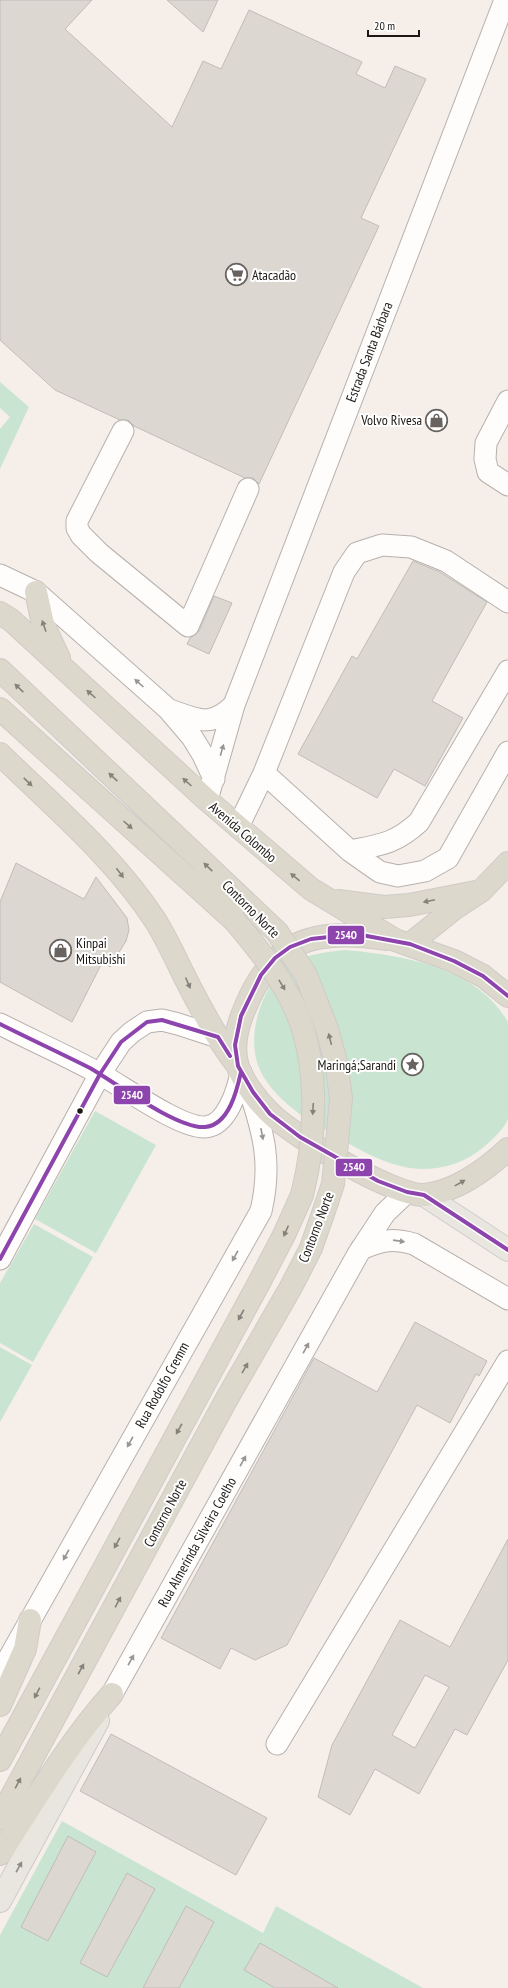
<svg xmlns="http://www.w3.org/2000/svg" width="508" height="1988" viewBox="0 0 508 1988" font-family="'PT Sans Narrow',sans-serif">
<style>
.green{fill:#c9e5d2}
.building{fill:#ddd7d2;stroke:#c1bcb7;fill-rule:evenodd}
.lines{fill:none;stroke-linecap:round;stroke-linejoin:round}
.minor-casing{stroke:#b7b1ad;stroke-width:23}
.major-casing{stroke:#cecbc8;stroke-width:24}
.highway-casing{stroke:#cecbc8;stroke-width:24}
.minor{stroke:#fefdfc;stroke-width:21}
.major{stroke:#e9e6e0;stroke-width:22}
.highway{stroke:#dcd8cc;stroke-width:22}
.highway-bridge-casing{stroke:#cecbc8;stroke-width:24;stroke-linecap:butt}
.highway-bridge{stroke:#dcd8cc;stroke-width:22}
.bus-1-casing{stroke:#fff;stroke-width:7}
.bus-1{stroke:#8e44ad;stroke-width:4}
.oneway{fill:#868279}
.oneway2{fill:#989694}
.oneway3{fill:#8d8984}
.bus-dot{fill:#1c1814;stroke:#fff;stroke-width:1.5}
.labels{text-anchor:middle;stroke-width:4;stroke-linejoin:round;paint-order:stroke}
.poi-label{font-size:14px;fill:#1c1814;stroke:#fff;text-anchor:start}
.street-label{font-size:14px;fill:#1c1814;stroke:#fff}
.line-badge{stroke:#fff;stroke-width:1.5}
.badge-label{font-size:11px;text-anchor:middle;font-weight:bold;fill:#fff}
</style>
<rect width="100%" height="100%" fill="#f6efe9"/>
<path class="green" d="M0,382L29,407L0,469V429L10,417L0,408Z
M345,950C402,955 477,967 508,1022C508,1046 508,1070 508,1095C508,1101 508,1112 508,1119C504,1129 493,1139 485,1146C467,1162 445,1169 421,1169C386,1168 351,1145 321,1127C313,1122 303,1118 296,1111C280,1099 263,1082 257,1062C251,1042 255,1019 263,1000C281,960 303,954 345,950Z
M95,1111L156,1145L96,1253L35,1219Z
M34,1224L93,1257L33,1362L0,1343V1283Z
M0,1347L32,1365L0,1422Z
M62,1821L263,1933L276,1906L423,1988H0V1935Z"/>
<path class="building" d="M0,0H92L65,29L172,127L203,61L221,69L249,10L362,62L356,74L385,88L395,66L426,79L361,218L379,226L259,484L253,478H245L134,426L128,420H120L55,390L0,340Z
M167,0H218L203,32Z
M413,561L440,572L487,602L432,701L463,718L425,786L394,769L377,798L298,754L352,656L357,659Z
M214,596L232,603L209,654L187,644L190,638L199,631Z
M16,863L84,899L96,877L127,918L129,930L126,941L110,967L103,961L72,1022L0,982V902Z
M415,1322L487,1361L479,1376L476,1374L450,1423L417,1405L287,1645L255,1660L231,1648L220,1669L161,1638L314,1358L377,1392Z
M508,1539V1660L467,1735L455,1729L419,1794L375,1769L350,1815L318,1797L332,1745L400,1620L450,1647ZM425,1675L449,1687L415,1748L392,1735Z
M111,1734L267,1818L236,1875L80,1791Z
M68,1836L96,1852L48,1941L21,1927Z
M127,1873L155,1889L107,1977L80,1963Z
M186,1906L214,1922L179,1988H143Z
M260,1943L338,1988H275L244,1970Z"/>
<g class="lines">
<defs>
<path id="minor" d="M508,401L486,443L485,459L488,472L508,485
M123,431L77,521V528L81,535L99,553L188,626L248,489
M0,575L36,592L168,709L192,737L203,755L214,779
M170,710C198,720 211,728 234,705
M264,773L350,851L380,872L398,876L425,871L448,858L508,752
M207,800L234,705L505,0
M238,827L264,773L344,572L357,553L382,545L411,547L446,561L508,602
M350,851C380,845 395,844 419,822L508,671
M0,1024C33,1041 68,1056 100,1074C124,1087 180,1128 205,1127C227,1126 238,1089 241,1072
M361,1249C383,1240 392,1238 414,1244L508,1299
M0,1259L100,1074L121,1042L132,1032L147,1022L162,1020L178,1024L218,1037
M0,1674L261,1211C272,1164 264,1134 249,1089
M112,1694L358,1254L385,1213L407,1192
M277,1744L508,1361"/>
<path id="major" d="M424,1195L508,1250
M0,1901L98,1721"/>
<path id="highway" d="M36,592L43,624L59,658
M0,613L11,620L207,800L311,889L395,940L454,961L483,976L508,996
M0,670L277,932
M0,709L234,920
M0,754C54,807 114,857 155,920C170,944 180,969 193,993C206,1018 220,1043 237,1065
M338,901L384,907L409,905L481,891
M386,939C316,928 273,938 245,1008C237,1026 232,1048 238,1067C244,1083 258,1102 271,1114C293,1136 395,1197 425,1195C455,1192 487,1169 508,1149
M410,944L455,908L481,891L508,863
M0,1705L25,1649L30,1620
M0,1760L260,1281L284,1235L302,1195
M0,1818L225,1402L291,1287L311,1248L327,1202
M0,1854C35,1800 69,1742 112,1694"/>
</defs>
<use href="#minor" class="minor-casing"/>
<use href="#major" class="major-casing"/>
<use href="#highway" class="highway-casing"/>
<use href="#minor" class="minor"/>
<use href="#major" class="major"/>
<use href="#highway" class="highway"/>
<defs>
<path id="highway-bridge" d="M234,920C256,946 277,972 292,1002C320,1057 317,1137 302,1195
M277,932L306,975L327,1029L336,1062L341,1098L335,1164L333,1184L327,1202"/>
</defs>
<use href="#highway-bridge" class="highway-bridge-casing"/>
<use href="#highway-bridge" class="highway-bridge"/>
<defs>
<path id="bus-1" d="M508,996L483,976L454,961L410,944L356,934L311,939L290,947L275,958L261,975L241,1016L235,1045L238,1066L253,1092L270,1114L300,1137L378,1181L407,1192L424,1195L508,1250
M0,1024C30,1039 60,1053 90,1068C116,1083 177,1129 205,1127C229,1125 237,1090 241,1072
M0,1259L100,1074L121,1042L147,1022L162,1020L218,1037L230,1056"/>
</defs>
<use href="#bus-1" class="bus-1-casing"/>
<use href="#bus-1" class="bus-1"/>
</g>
<defs><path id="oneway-solid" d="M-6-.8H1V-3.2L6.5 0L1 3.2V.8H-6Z"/></defs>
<g class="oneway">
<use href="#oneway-solid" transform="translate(44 626) rotate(-109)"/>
<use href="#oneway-solid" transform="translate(19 688) rotate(-137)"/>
<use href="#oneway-solid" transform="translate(91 694) rotate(-138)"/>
<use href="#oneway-solid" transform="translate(113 777) rotate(-137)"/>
<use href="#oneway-solid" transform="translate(28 782) rotate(44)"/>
<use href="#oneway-solid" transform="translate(187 782) rotate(-138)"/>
<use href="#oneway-solid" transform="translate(128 825) rotate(42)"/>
<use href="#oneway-solid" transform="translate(208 867) rotate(-137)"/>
<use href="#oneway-solid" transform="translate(120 873) rotate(53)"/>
<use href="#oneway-solid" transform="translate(295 877) rotate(-141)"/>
<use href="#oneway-solid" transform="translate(429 901) rotate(168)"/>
<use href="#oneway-solid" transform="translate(188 983) rotate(66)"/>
<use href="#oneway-solid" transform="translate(282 985) rotate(59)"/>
<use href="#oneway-solid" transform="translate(330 1039) rotate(-104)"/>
<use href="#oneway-solid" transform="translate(313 1109) rotate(93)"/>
<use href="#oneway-solid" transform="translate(460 1183) rotate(-29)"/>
<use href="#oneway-solid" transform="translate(286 1231) rotate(114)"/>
<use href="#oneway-solid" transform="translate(241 1315) rotate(119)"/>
<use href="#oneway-solid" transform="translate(245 1368) rotate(-60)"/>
<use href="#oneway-solid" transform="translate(179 1429) rotate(119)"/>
<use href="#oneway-solid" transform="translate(117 1543) rotate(119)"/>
<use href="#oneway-solid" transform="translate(118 1602) rotate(-62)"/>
<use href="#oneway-solid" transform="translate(81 1669) rotate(-61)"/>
<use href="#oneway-solid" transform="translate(37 1693) rotate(118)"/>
<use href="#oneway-solid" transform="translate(18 1783) rotate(-62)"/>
</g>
<g class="oneway2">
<use href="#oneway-solid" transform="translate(139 683) rotate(-138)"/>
<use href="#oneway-solid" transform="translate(222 750) rotate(-74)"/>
<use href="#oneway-solid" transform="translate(262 1134) rotate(79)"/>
<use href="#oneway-solid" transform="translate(399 1241) rotate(8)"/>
<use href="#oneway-solid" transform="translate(235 1256) rotate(119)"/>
<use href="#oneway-solid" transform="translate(306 1348) rotate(-61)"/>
<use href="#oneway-solid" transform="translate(130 1442) rotate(119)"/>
<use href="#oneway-solid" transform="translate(243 1461) rotate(-61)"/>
<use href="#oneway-solid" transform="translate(66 1555) rotate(119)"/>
<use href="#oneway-solid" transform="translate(131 1660) rotate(-61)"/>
</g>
<use class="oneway3" href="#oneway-solid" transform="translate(19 1867) rotate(-61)"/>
<defs>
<symbol id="supermarket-ring" viewBox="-11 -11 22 22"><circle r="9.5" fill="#fff" stroke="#68635f" stroke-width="1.5"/><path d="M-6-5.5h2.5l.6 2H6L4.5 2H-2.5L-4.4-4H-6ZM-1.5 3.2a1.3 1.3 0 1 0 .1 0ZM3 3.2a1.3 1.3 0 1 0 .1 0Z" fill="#68635f"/></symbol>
<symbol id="shop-ring" viewBox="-11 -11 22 22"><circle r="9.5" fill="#fff" stroke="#68635f" stroke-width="1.5"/><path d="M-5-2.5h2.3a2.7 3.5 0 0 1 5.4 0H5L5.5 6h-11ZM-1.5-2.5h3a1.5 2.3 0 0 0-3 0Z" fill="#68635f"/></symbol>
<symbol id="sight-ring" viewBox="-11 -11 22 22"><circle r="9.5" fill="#fff" stroke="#68635f" stroke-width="1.5"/><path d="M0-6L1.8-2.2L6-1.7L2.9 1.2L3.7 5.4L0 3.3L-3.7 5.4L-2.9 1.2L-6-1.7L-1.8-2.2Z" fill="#68635f"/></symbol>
</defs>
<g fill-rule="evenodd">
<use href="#supermarket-ring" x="224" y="262" width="25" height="25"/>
<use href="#shop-ring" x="424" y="408" width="25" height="25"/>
<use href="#shop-ring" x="48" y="938" width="25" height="25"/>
<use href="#sight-ring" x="400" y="1052" width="25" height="25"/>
</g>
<circle class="bus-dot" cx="80" cy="1111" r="3.5"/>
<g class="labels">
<g class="poi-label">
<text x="252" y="280">Atacadão</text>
<text x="422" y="425" text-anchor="end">Volvo Rivesa</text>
<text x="76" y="948">Kinpai<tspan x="76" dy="16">Mitsubishi</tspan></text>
<text x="396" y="1070" text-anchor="end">Maringá;Sarandi</text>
</g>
<g class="street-label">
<text transform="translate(369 352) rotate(-69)" y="5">Estrada Santa Bárbara</text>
<text transform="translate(243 832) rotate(41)" y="5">Avenida Colombo</text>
<text transform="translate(251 909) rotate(45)" y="5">Contorno Norte</text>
<text transform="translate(316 1227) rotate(-69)" y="5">Contorno Norte</text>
<text transform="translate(162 1385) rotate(-61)" y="5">Rua Rodolfo Cremm</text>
<text transform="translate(165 1513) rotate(-62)" y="5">Contorno Norte</text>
<text transform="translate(197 1542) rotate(-61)" y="5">Rua Almerinda Silveira Coelho</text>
</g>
</g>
<g class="line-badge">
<rect x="327" y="925" width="38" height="20" rx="4" fill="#8e44ad"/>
<rect x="113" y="1085" width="38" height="20" rx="4" fill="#8e44ad"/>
<rect x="335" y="1158" width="38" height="19" rx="4" fill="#8e44ad"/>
</g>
<g class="badge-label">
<text x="346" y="939">254O</text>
<text x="132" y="1099">254O</text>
<text x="354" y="1171">254O</text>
</g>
<path d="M368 30v6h51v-6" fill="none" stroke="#1c1814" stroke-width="2"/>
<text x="374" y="30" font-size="12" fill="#1c1814" stroke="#ffffff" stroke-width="3" paint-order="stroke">20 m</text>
</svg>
